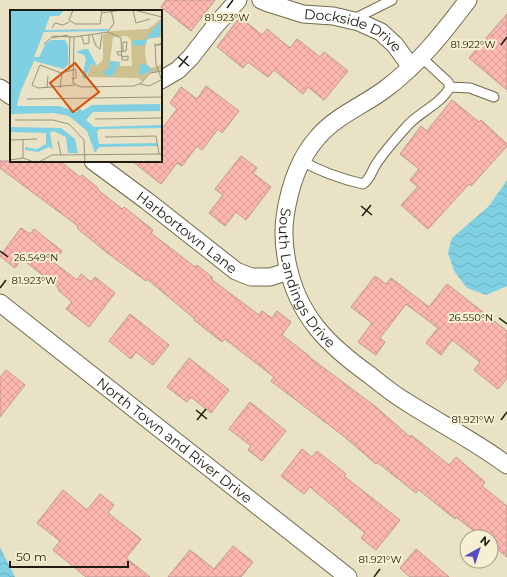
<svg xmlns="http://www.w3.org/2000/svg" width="507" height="577" viewBox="0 0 507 577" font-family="Montserrat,sans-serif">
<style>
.water{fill:url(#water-waves)}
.building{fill:url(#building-cross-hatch);stroke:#ba9894}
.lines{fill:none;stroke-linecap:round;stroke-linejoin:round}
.service-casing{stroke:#716a4f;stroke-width:11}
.minor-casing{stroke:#716a4f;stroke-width:19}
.service{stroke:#fff;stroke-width:9}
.minor{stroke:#fff;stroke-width:17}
.ticks{fill:none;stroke:#1f1c11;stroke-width:1.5}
.labels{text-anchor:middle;stroke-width:4;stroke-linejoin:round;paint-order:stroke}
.street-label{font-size:14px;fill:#1f1c11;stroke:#f7efd1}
.inset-river{fill:none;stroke:#7fd0e3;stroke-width:2}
.inset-road{fill:none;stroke:#98937c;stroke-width:1}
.view{fill:#d4530c;fill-opacity:0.15;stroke:#d4530c;stroke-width:2}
.inset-edge{fill:none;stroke:#1f1c11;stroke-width:2}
.ticks-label{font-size:10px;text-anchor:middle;fill:#1f1c11;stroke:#f7efd1;stroke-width:4;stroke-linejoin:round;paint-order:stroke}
</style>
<defs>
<pattern id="water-waves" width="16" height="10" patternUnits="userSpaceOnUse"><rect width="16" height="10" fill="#7fd0e3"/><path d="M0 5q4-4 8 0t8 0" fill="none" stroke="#6db2c2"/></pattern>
<pattern id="building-cross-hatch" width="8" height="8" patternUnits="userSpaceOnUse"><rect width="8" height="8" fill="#feb7b0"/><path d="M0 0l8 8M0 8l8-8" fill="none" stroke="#d99d96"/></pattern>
</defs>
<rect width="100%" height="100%" fill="#e9e2c4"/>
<path class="water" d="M507,180V286L486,295L467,288L454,271L448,253L452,238L489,206Z
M0,547L15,577H0Z"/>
<path class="building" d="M166,0H215L191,31L161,7Z
M507,14V90L469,58Z
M240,17L262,35L267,29L290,48L297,39L320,57L324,52L348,71L324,100L308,87L303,94L274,70L268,77L248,62L243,68L217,47Z
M206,86L239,111L222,133L218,129L202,150L197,146L182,166L177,163L161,184L132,161H161V130L177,109L170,103L181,87L197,99Z
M452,100L479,122L481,120L507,144V146L471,186L469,184L428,229L401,205L418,187L410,180L419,169L400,154L421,126L427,131Z
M241,156L257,168L253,173L271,187L246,220L236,212L225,226L209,213L223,195L215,189Z
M0,161H60L80,177L82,175L98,188L97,189L122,209L124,207L153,230L151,233L195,267L197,265L213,278L211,279L259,315L262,311L272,318L277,311L291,322L282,335L309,356V357L376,407L410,437L411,435L449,465L456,457L485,482L482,486L507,506V557L491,544V537H482L456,517L455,519L419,490L416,493L377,462L376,464L346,438L271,381L274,377L225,339L222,342L194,320L195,319L147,279L146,281L106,252L77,228L78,226L0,168Z
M21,228L30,234L34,229L62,251L53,262L77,280L81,274L91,282L95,277L115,293L89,327L66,309L72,302L58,290L59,288L22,259L15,268L0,256Z
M375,276L386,284L391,278L429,307L447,284L507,331V378L498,389L474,370L480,362L452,340L441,355L426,343L438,328L406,304L380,338L385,342L376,355L358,342L372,323L351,307Z
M130,314L169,345L153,365L136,352L131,359L109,341Z
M189,358L229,390L211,413L191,397L187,402L167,387Z
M6,370L25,385L0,417V378Z
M250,402L286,431L262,461L248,450L251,446L229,429Z
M302,449L312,457L317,451L346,474L344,476L400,520L376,550L361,538L365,533L310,487L304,494L281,476Z
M63,490L87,510L100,494L114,505L108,513L141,539L126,558L150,577H86L53,550L60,541L37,523Z
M233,546L253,562L241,577H168L190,550L214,569Z
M416,549L449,577H410L400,568Z"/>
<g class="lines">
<defs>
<path id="service" d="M354,19L392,0
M450,87L470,88L494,97
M302,161C321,172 342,179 363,184C370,179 371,173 375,166C382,154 399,135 408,125C421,111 441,104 450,87L448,82L421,57"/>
<g id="minor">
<path id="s1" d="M261,0L268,3L303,14L333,16L359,22L381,32L395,45L411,67"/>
<path id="s2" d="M468,0C443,33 418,65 384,90C362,106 336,116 318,137C299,158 289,189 285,217C283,232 284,247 287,262C297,316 329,346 371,376C382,385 393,394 405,401C439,423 475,441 507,465"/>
<path d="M161,80L178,70L191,57L215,26L238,0"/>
<path d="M0,88L11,96"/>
<path id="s3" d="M93,161L147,201L236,271L251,277H270L289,271"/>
<path id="s4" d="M0,303L348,577"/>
</g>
</defs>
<use href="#service" class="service-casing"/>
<use href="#minor" class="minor-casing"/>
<use href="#service" class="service"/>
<use href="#minor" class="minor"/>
</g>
<path class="ticks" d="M227,8L233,0M501,45L507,37M178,57L189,66M179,67L188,56M361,206L372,215M362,216L371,205M0,251L8,257M0,288L6,280M499,318L507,324M196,410L207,419M197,420L206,409M501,420L507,412M374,577L380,569"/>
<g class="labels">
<g class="street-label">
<text dy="5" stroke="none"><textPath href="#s1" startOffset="98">Dockside Drive</textPath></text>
<text dy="5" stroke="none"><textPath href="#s3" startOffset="118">Harbortown Lane</textPath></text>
<text dy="5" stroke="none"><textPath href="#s2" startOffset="359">South Landings Drive</textPath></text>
<text dy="5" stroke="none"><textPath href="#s4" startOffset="222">North Town and River Drive</textPath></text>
</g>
</g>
<g transform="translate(10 10)">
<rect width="152" height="152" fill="#e9e2c4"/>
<path d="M152,8V27L136,29L135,44L137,55L141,58L152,54V60L139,63L132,71L128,68L77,67L81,54L86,56L93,50V25L101,21L138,19ZM117,26L121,30L122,56H110V52L100,51L103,27Z" fill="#cdc190" fill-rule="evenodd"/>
<path d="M0,0H54L49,6H40L24,47H29L36,33L41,30H55L58,36V54L54,59L24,51L10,83L7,96H49L67,102L69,97L72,101L82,95L150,94V101L83,102L76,110L84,117L152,115V118L89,119L87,122L89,134L147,133V136L89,137L85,143L77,121L59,106L44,103L0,104ZM151,10L150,27L138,28L135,35L123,36V30H135ZM74,39H78L87,56L81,54L75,69L72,67L76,49L74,45L66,42ZM99,51L110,52L102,67L92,63L99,58ZM130,54L137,55L142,60L133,65L129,64ZM0,117L51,118L65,129L68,143H58L56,127L43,121L40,123L43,139L39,137L28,142L15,140V137L27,139L36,134V123L0,122Z" fill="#7fd0e3"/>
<path class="inset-river" d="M34,21L98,20"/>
<path class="inset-road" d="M63,0L59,10L65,14H90L92,0M101,0L104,13L98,22L64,27L63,73L71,77L124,76L131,73L140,63L152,61M123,0L126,13L140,9M124,0L152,7M92,3L111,0M42,18L45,13L53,15L59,12M98,22L111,28L112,50H118V46L112,47M71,25L74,34L79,33V25M82,25L86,36L90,39L92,24M42,28L58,25M145,33L146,54L152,71M34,34L43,26L64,27M145,35H151L152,33L147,35M112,45H108L107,42L116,41L117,32H113V41M59,60L60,26M63,60L51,63L30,55L22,75L28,78L65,75M62,69L66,68V60L63,59M130,74L139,76L151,70M37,78L38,66M50,78L52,63M17,89L152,87M85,109L152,108M5,110H43L59,114L74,130L75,152M95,127L146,126L149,144M0,130L27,129M48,131L51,145M13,148V130M0,150L13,148L24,152M29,152L42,145L152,144"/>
<path class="view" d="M65,53L89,82L63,102L40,73Z"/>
<rect width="152" height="152" class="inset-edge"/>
</g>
<g class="ticks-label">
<text x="227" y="21">81.923°W</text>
<text x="473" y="48">81.922°W</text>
<text x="36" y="261">26.549°N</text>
<text x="34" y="284">81.923°W</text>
<text x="471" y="321">26.550°N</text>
<text x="473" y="423">81.921°W</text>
<text x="380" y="563">81.921°W</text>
</g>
<g transform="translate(479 549) rotate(39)"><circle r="19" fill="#f7efd1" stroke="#a19b84"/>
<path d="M0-3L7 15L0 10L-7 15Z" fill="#584cc4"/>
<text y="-6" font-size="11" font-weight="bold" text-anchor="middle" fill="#1f1c11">N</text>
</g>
<path d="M10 561v6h118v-6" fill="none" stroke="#1f1c11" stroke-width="2"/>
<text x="16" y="561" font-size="12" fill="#1f1c11" stroke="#f7efd1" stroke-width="3" paint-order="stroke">50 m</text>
</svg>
